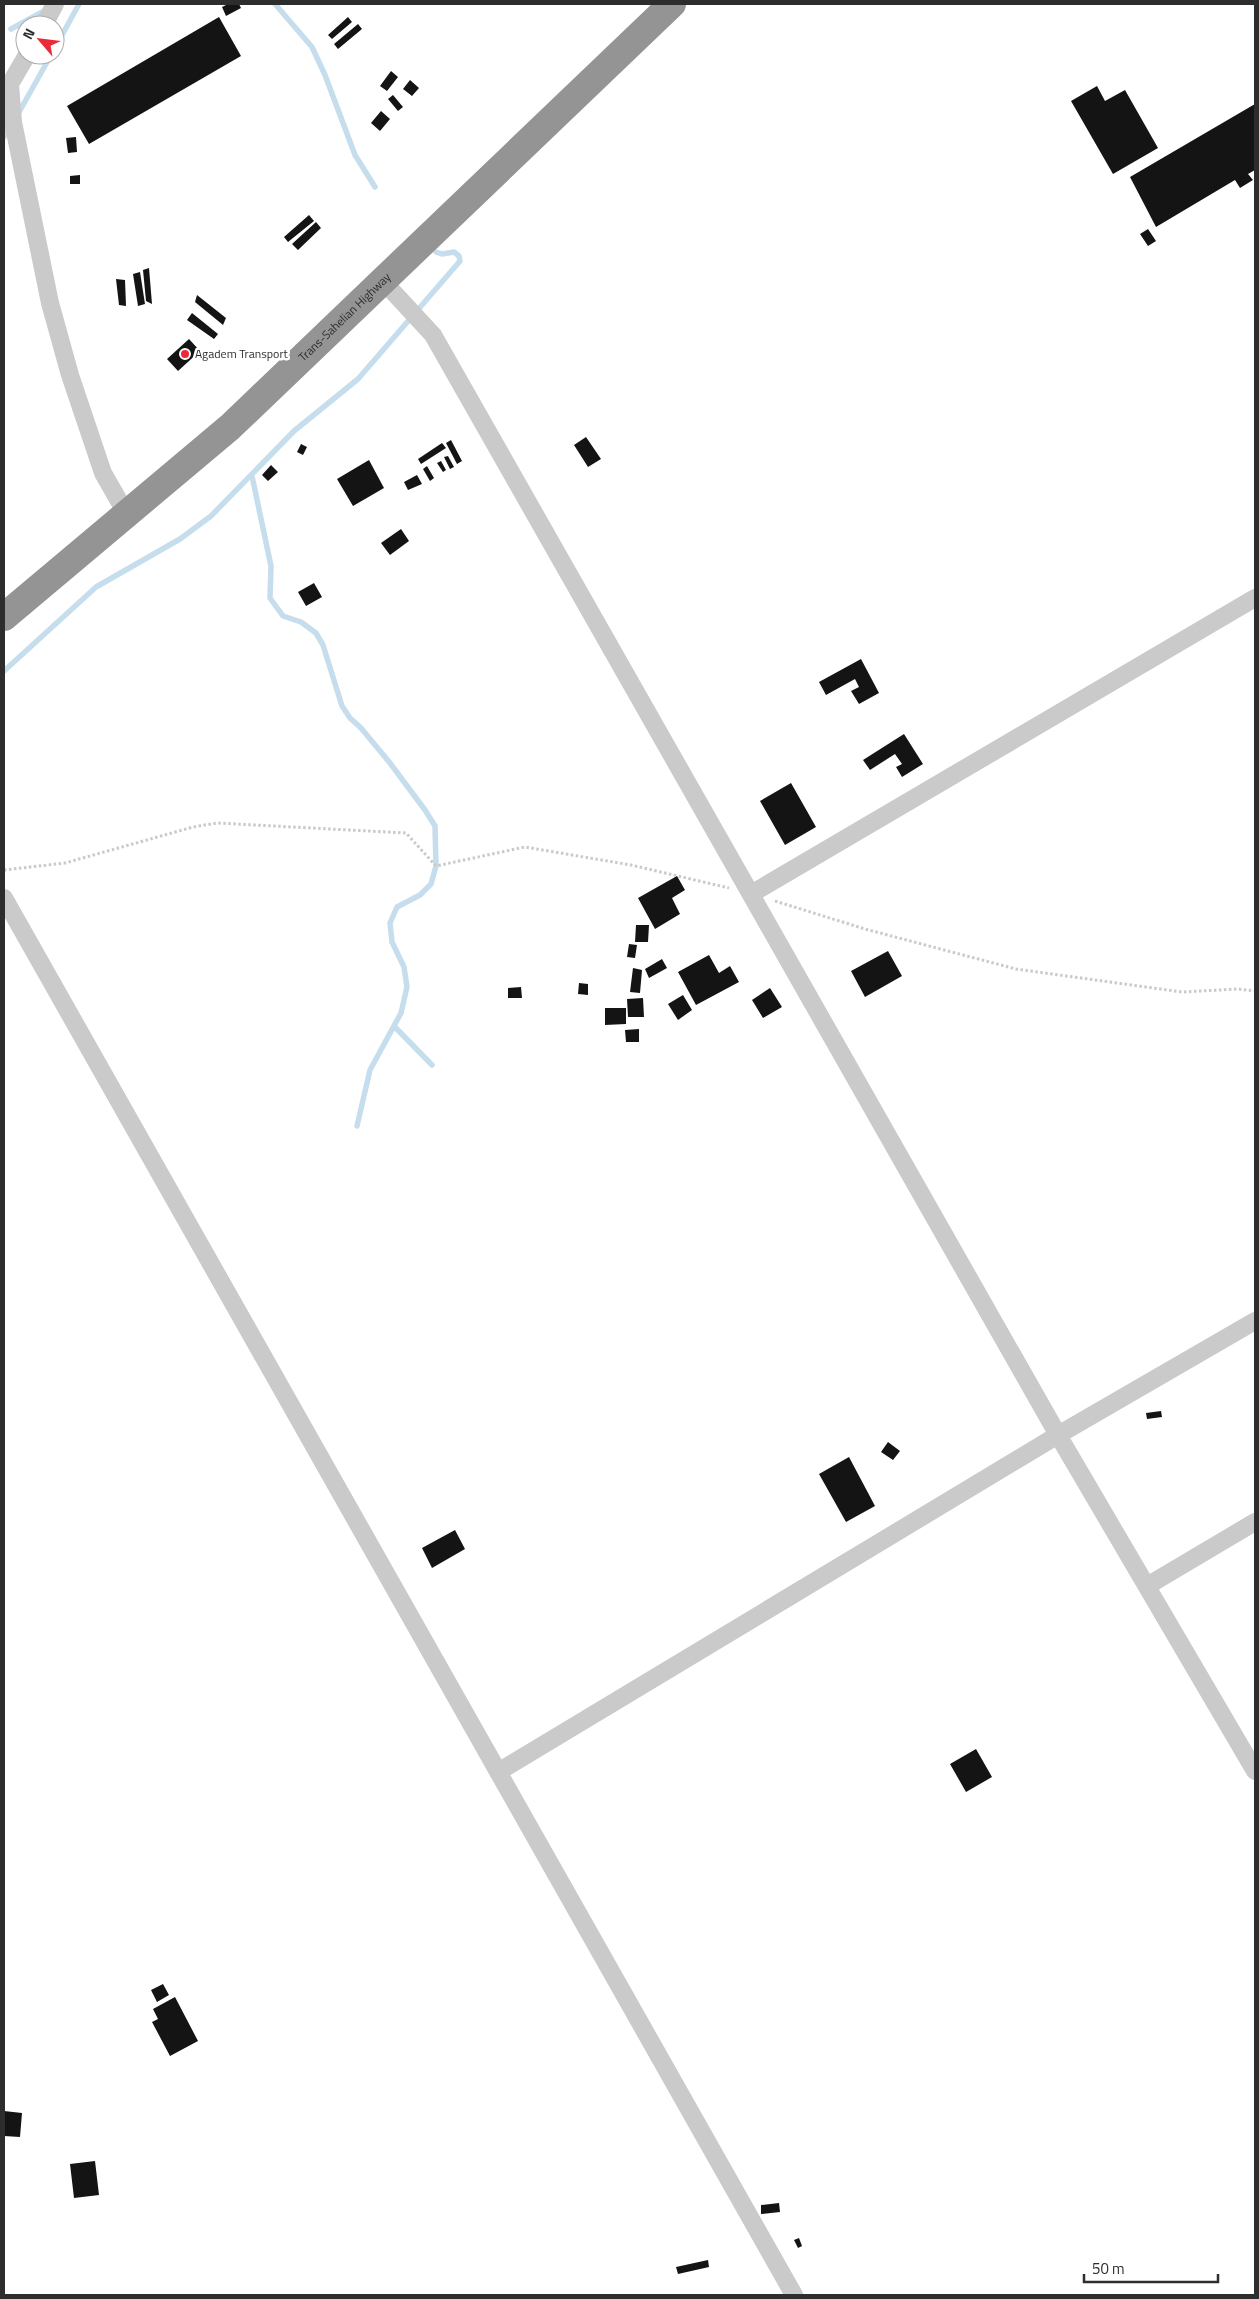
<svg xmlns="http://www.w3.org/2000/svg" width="1259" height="2299" viewBox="0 0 1259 2299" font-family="'Titillium Web',sans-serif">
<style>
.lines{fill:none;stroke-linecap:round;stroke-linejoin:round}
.stream{stroke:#c5ddec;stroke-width:5.5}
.building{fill:#141414}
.path{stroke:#cacaca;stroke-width:3;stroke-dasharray:2.5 2.5;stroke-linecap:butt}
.street{stroke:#cacaca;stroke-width:18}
.highway{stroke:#949494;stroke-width:28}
.poi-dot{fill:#eb2939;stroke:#fff;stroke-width:2}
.labels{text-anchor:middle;stroke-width:5;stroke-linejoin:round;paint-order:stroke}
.street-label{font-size:12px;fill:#2d2d2d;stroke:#fff}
.poi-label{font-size:12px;fill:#2d2d2d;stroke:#fff;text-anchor:start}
</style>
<rect width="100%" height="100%" fill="#fff"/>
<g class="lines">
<path class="stream" d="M275,4L312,47L325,75L355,155L375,187
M11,29L46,10
M55,48L79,4
M18,114L51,55
M4,137L10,126
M252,476L271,566L270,598L283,616L301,622L316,633L323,645L342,706L350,718L361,728L390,763L425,810L435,826L436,866L431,884L420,895L397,907L390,923L392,942L404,967L407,987L401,1013L370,1070L357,1126
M4,671L96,587L180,539L211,516L294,431L358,379L460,261L459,256L454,252L442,254L436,252
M394,1026L432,1065"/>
</g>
<path class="building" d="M228,4H239L241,8L226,16L222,7Z
M219,17L241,56L89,144L67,106Z
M348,17L352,22L332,39L328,35Z
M358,24L362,29L338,49L334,44Z
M391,71L398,77L387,91L380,86Z
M410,80L419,88L412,96L403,89Z
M1097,86L1105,101L1125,90L1158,148L1113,174L1071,101Z
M393,95L403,107L398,111L388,99Z
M1255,104V170L1248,174L1253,180L1240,188L1235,180L1156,227L1130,177Z
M381,111L390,119L380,131L371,123Z
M76,137L77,152L68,153L66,138Z
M80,175V184H70V176Z
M309,215L314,221L288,242L284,237Z
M316,222L321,228L298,250L292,244Z
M1148,229L1156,241L1148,246L1140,234Z
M149,268L152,304L146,301L143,270Z
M140,272L145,304L138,306L133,274Z
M116,279L125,280L126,306L119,305Z
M197,295L226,318L223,325L195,302Z
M192,313L218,334L214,339L187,320Z
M189,339L200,351L178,371L167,359Z
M586,437L601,459L588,467L574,445Z
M451,440L462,461L457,464L446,443Z
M442,443L446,448L421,464L418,459Z
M301,444L307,447L303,455L297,452Z
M448,456L454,467L450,469L444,457Z
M369,460L384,488L353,506L337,479Z
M441,461L446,470L443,472L437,463Z
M271,465L278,472L268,481L262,475Z
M427,466L434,478L430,481L423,469Z
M417,475L422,484L408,490L404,482Z
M401,529L409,541L390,555L381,543Z
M314,583L322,597L306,606L298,592Z
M861,659L879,693L859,704L851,691L859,687L855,679L826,695L819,682Z
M904,734L923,764L902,777L896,767L902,764L895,754L870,770L863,760Z
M791,783L816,827L785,845L760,801Z
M677,876L685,890L672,898L680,914L655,929L638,898Z
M636,925H649L648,942H635Z
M629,944L637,945L635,958L627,957Z
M888,951L902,976L865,997L851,971Z
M709,955L719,973L730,966L739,982L696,1005L678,972Z
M662,959L667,968L649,978L645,969Z
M633,968L642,970L640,993L630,992Z
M579,983L588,984V995L578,994Z
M521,987L522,998H508V988Z
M770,988L782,1007L763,1018L752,1000Z
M683,995L692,1010L678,1020L668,1004Z
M643,998L644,1017H628L627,999Z
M605,1008H626V1024L605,1025Z
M639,1029V1042H626L625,1030Z
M1161,1411L1162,1417L1147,1419L1146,1413Z
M888,1442L900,1451L893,1460L881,1452Z
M849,1457L875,1506L846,1522L819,1474Z
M455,1530L465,1549L432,1568L422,1548Z
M976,1749L992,1777L966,1792L950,1764Z
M163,1984L169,1995L157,2002L151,1990Z
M175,1997L198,2041L170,2056L152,2022L158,2019L153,2009Z
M4,2111L22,2113L20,2137L4,2136Z
M95,2161L99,2195L74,2198L70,2164Z
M779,2203L780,2212L761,2214V2205Z
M799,2238L802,2246L798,2248L794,2240Z
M708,2260L709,2267L678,2274L676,2267Z"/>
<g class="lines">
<path class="path" d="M4,870L65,863L193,827L217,823L406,833L436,866L525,847L631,865L729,888
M775,901L865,929L1016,969L1182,992L1238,989L1255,991"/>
<path class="street" d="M44,25L55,4
M27,55L10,84L13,122L50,303L70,375L103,473L127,515
M383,281L433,335L1058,1435L1255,1771
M751,894L1255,598
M4,898L794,2295
M1147,1586L1255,1522
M498,1772L1058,1435L1255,1321"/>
<path class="highway" id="s1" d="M4,617L230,427L672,4"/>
</g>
<circle class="poi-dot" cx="185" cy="354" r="5"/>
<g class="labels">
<g class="street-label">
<text dy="4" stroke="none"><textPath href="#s1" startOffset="454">Trans-Sahelian Highway</textPath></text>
</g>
<g class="poi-label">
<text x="195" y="358">Agadem Transport</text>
</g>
</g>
<rect width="1259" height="2299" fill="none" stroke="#2d2d2d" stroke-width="10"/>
<g transform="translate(40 40) rotate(298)"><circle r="24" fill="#ffffff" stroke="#ababab"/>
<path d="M0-4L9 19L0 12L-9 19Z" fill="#eb2939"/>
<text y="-8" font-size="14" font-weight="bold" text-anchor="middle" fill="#2d2d2d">N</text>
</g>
<path d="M1084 2274v8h134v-8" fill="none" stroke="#2d2d2d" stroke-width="2.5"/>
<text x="1092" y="2274" font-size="15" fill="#2d2d2d" stroke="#ffffff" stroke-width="4" paint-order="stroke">50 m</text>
</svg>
